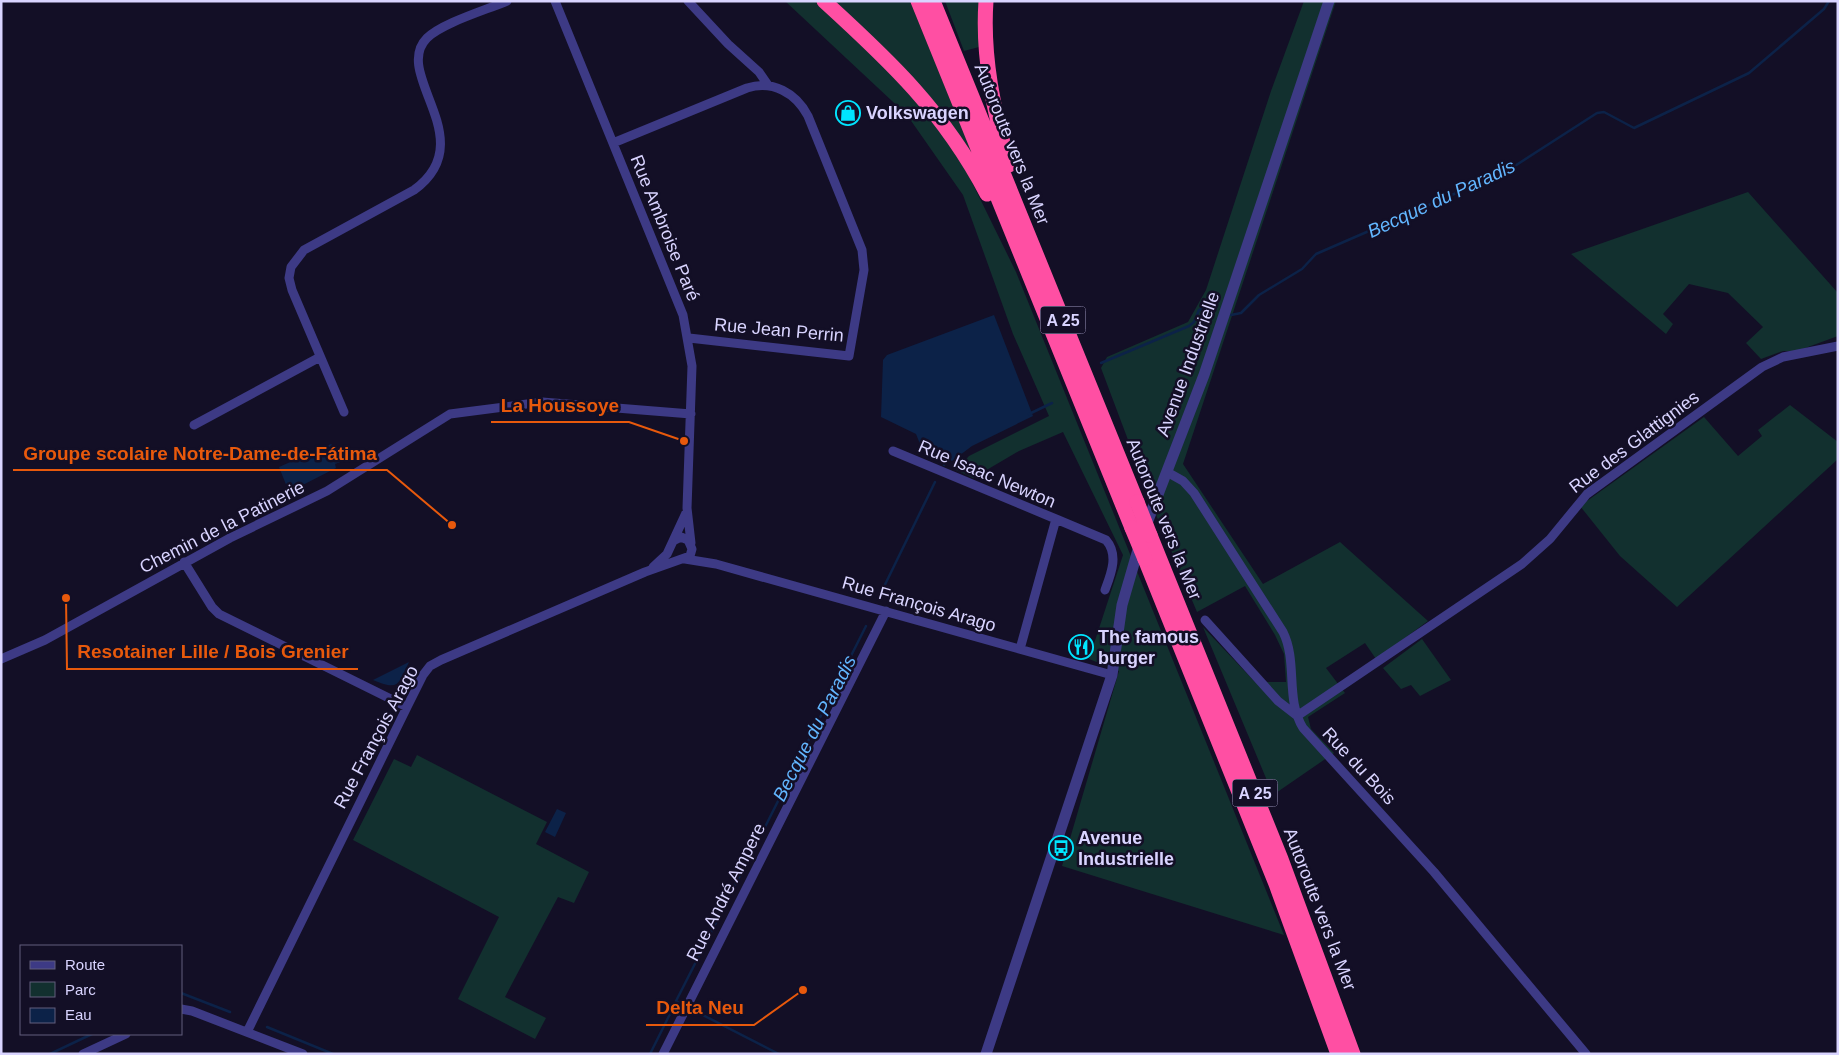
<svg xmlns="http://www.w3.org/2000/svg" width="1839" height="1055" viewBox="0 0 1839 1055" font-family="Arial,sans-serif">
<style>
.green{fill:#12302f}
.water{fill:#0c2248}
.lines{fill:none;stroke-linecap:round;stroke-linejoin:round}
.stream{stroke:#0c2248;stroke-width:2.5}
.minor{stroke:#3d3a85;stroke-width:9}
.tertiary{stroke:#3d3a85;stroke-width:11}
.motorway{stroke:#ff4fa3;stroke-width:15}
.motorway-bridge{stroke:#ff4fa3;stroke-width:15}
.labels{text-anchor:middle;stroke-width:5;stroke-linejoin:round;paint-order:stroke}
.shield{fill:#130f26;stroke:#9e99be;stroke-width:1}
.shield-label{font-size:16px;font-weight:bold;fill:#d9d4ff}
.poi-label{font-size:18px;font-weight:bold;fill:#d9d4ff;stroke:#130f26;text-anchor:start}
.street-label{font-size:18px;fill:#d9d4ff;stroke:#130f26}
.water-label{font-size:19px;font-style:italic;fill:#62b6ff;stroke:#130f26}
.leader{fill:none;stroke:#e8590c;stroke-width:2}
.callout-dot{fill:#e8590c;stroke:#130f26;stroke-width:2}
.callout-label{font-size:19px;text-anchor:middle;font-weight:bold;fill:#e8590c;stroke:#130f26;stroke-width:5;stroke-linejoin:round;paint-order:stroke}
</style>
<rect width="100%" height="100%" fill="#130f26"/>
<path class="green" d="M785,1H910L971,150L961,160L1016,272L1284,935L1062,866L1119,671L1089,659L1123,555L1063,432L1019,451L973,478L956,470L969,456L1049,416L1013,334L963,195L907,115Z
M945,1H983L979,47L964,51Z
M1304,1H1336L1183,464L1263,584L1340,542L1428,621L1376,659L1365,643L1326,668L1345,693L1308,717L1311,729L1334,753L1273,795L1203,627L1255,682H1286L1284,654L1275,635L1245,586L1197,612L1157,517L1101,368L1107,357L1188,322L1206,290L1271,91Z
M1748,192L1838,293V336L1797,351H1783L1761,359L1746,343L1763,327L1728,293L1689,284L1663,314L1673,324L1666,334L1571,254Z
M1790,405L1838,442V459L1677,607L1620,556L1580,506L1704,417L1738,456L1762,436L1758,430Z
M1422,639L1451,680L1420,696L1411,685L1401,689L1383,668Z
M417,755L547,822L536,844L589,872L574,903L558,897L505,997L546,1018L535,1039L458,999L499,917L353,840L394,759L411,767Z"/>
<path class="water" d="M994,315L1033,416L972,446L952,461L920,444L916,434L881,417L883,360L887,355Z
M331,444L339,449L343,461L335,464L336,468L289,492L279,467Z
M409,662C398,685 399,691 373,680Z
M557,809L566,813L555,837L545,832Z"/>
<g class="lines">
<path class="stream" d="M1231,315L1241,313L1259,295L1302,269L1316,254L1507,171L1597,113L1604,112L1634,128L1749,73L1824,9L1829,1
M1101,363L1189,326L1194,322L1199,310L1206,307
M1029,414L1052,403
M944,465L949,456
M878,599L935,482
M763,831L866,626
M181,993L230,1012
M680,1003L676,1001L757,842
M693,1010L779,1054
M267,1027L333,1054
M50,1054L92,1034
M650,1054L676,1002"/>
<path class="minor" d="M555,1L683,315L692,366L687,508L691,543
M688,1L728,44L759,72L768,85
M613,143L747,88C773,80 796,93 808,116L862,250L864,270L849,356L689,338
M344,412L292,290L289,278L291,267L304,250L414,190C483,140 391,74 427,38C442,23 486,10 507,1
M194,425L320,357
M893,451L1056,519L1020,649
M1167,472L1183,481L1194,493L1283,632C1298,662 1285,699 1303,728L1434,872L1586,1054
M1056,519L1106,540C1119,555 1111,574 1105,590
M685,559L716,564L1112,675
M184,562L212,607L219,614L407,707
M653,567L667,554L686,513
M1205,620L1278,701L1296,715L1300,714L1522,564L1550,539L1587,494L1762,367L1783,357L1838,346
M1,659L45,640L230,538L327,491L450,414L542,402L691,414
M181,1009L192,1011L303,1054
M247,1032L407,707L423,675L430,666L441,660L645,572L690,556L692,549L688,540L681,537L673,541
M83,1054L126,1034
M663,1054L886,611"/>
<path class="tertiary" d="M986,1054L1112,675L1122,605L1142,536L1204,375L1329,1"/>
<path class="motorway" d="M824,1C891,62 944,112 987,194
M918,1L1132,528
M933,1L1137,502
M986,1C982,57 994,112 1009,165
M1150,535L1281,859L1353,1054
M1145,559L1276,884L1338,1054"/>
<path class="motorway-bridge" d="M1137,502L1150,535
M1132,528L1145,559"/>
</g>
<defs>
<symbol id="shop-ring" viewBox="-11 -11 22 22"><circle r="9.5" fill="#130f26" stroke="#00e5ff" stroke-width="1.5"/><path d="M-5-2.5h2.3a2.7 3.5 0 0 1 5.4 0H5L5.5 6h-11ZM-1.5-2.5h3a1.5 2.3 0 0 0-3 0Z" fill="#00e5ff"/></symbol>
<symbol id="restaurant-ring" viewBox="-11 -11 22 22"><circle r="9.5" fill="#130f26" stroke="#00e5ff" stroke-width="1.5"/><path d="M-5-6h1v4h1v-4h1v4h1v-4h1v5L-1.5 .5V6h-2V.5L-5-1ZM5-6V6H3V1.5H1.5Q1.5-4 5-6Z" fill="#00e5ff"/></symbol>
<symbol id="bus-ring" viewBox="-11 -11 22 22"><circle r="9.5" fill="#130f26" stroke="#00e5ff" stroke-width="1.5"/><path d="M-5-6H5V4H4V6H2V4H-2V6H-4V4H-5ZM-3.5-4V0h7V-4ZM-3.5 1.2v1.5H-2V1.2ZM2 1.2v1.5H3.5V1.2Z" fill="#00e5ff"/></symbol>
</defs>
<g fill-rule="evenodd">
<use href="#shop-ring" x="834" y="99" width="28" height="28"/>
<use href="#restaurant-ring" x="1067" y="633" width="28" height="28"/>
<use href="#bus-ring" x="1047" y="834" width="28" height="28"/>
</g>
<g class="labels">
<g class="shield">
<rect x="1040.5" y="306.5" width="45" height="27" rx="4"/>
<rect x="1232.5" y="779.5" width="45" height="27" rx="4"/>
</g>
<g class="shield-label">
<text x="1063" y="326">A 25</text>
<text x="1255" y="799">A 25</text>
</g>
<g class="poi-label">
<text x="866" y="119">Volkswagen</text>
<text x="1098" y="643">The famous<tspan x="1098" dy="21">burger</tspan></text>
<text x="1078" y="844">Avenue<tspan x="1078" dy="21">Industrielle</tspan></text>
</g>
<g class="street-label">
<text transform="translate(1012 144) rotate(68)" y="6">Autoroute vers la Mer</text>
<text transform="translate(665 228) rotate(68)" y="6">Rue Ambroise Paré</text>
<text transform="translate(779 330) rotate(5)" y="6">Rue Jean Perrin</text>
<text transform="translate(1188 364) rotate(-70)" y="6">Avenue Industrielle</text>
<text transform="translate(1634 442) rotate(-37)" y="6">Rue des Glattignies</text>
<text transform="translate(987 474) rotate(23)" y="6">Rue Isaac Newton</text>
<text transform="translate(1164 519) rotate(68)" y="6">Autoroute vers la Mer</text>
<text transform="translate(222 527) rotate(-27)" y="6">Chemin de la Patinerie</text>
<text transform="translate(919 604) rotate(16)" y="6">Rue François Arago</text>
<text transform="translate(376 737) rotate(-62)" y="6">Rue François Arago</text>
<text transform="translate(1359 766) rotate(47)" y="6">Rue du Bois</text>
<text transform="translate(726 892) rotate(-63)" y="6">Rue André Ampere</text>
<text transform="translate(1320 909) rotate(69)" y="6">Autoroute vers la Mer</text>
</g>
<g class="water-label">
<text transform="translate(1441 198) rotate(-25)" y="7">Becque du Paradis</text>
<text transform="translate(814 728) rotate(-63)" y="7">Becque du Paradis</text>
</g>
</g>
<path class="leader" d="M684 441L629 422H491M452 525L387 470H13M66 598L67 669H358M803 990L754 1025H646"/>
<g class="callout-dot">
<circle cx="684" cy="441" r="5"/>
<circle cx="452" cy="525" r="5"/>
<circle cx="66" cy="598" r="5"/>
<circle cx="803" cy="990" r="5"/>
</g>
<g class="callout-label">
<text x="560" y="412">La Houssoye</text>
<text x="200" y="460">Groupe scolaire Notre-Dame-de-Fátima</text>
<text x="213" y="658">Resotainer Lille / Bois Grenier</text>
<text x="700" y="1014">Delta Neu</text>
</g>
<rect width="1839" height="1055" fill="none" stroke="#d9d4ff" stroke-width="5"/>
<rect x="20" y="945" width="162" height="90" fill="#130f26" stroke="#625e7d"/>
<rect x="30" y="961" width="25" height="8" fill="#3d3a85" stroke="#625e7d"/>
<text x="65" y="970" font-size="15" fill="#d9d4ff">Route</text>
<rect x="30" y="982" width="25" height="15" fill="#12302f" stroke="#625e7d"/>
<text x="65" y="995" font-size="15" fill="#d9d4ff">Parc</text>
<rect x="30" y="1008" width="25" height="15" fill="#0c2248" stroke="#625e7d"/>
<text x="65" y="1020" font-size="15" fill="#d9d4ff">Eau</text>
</svg>
